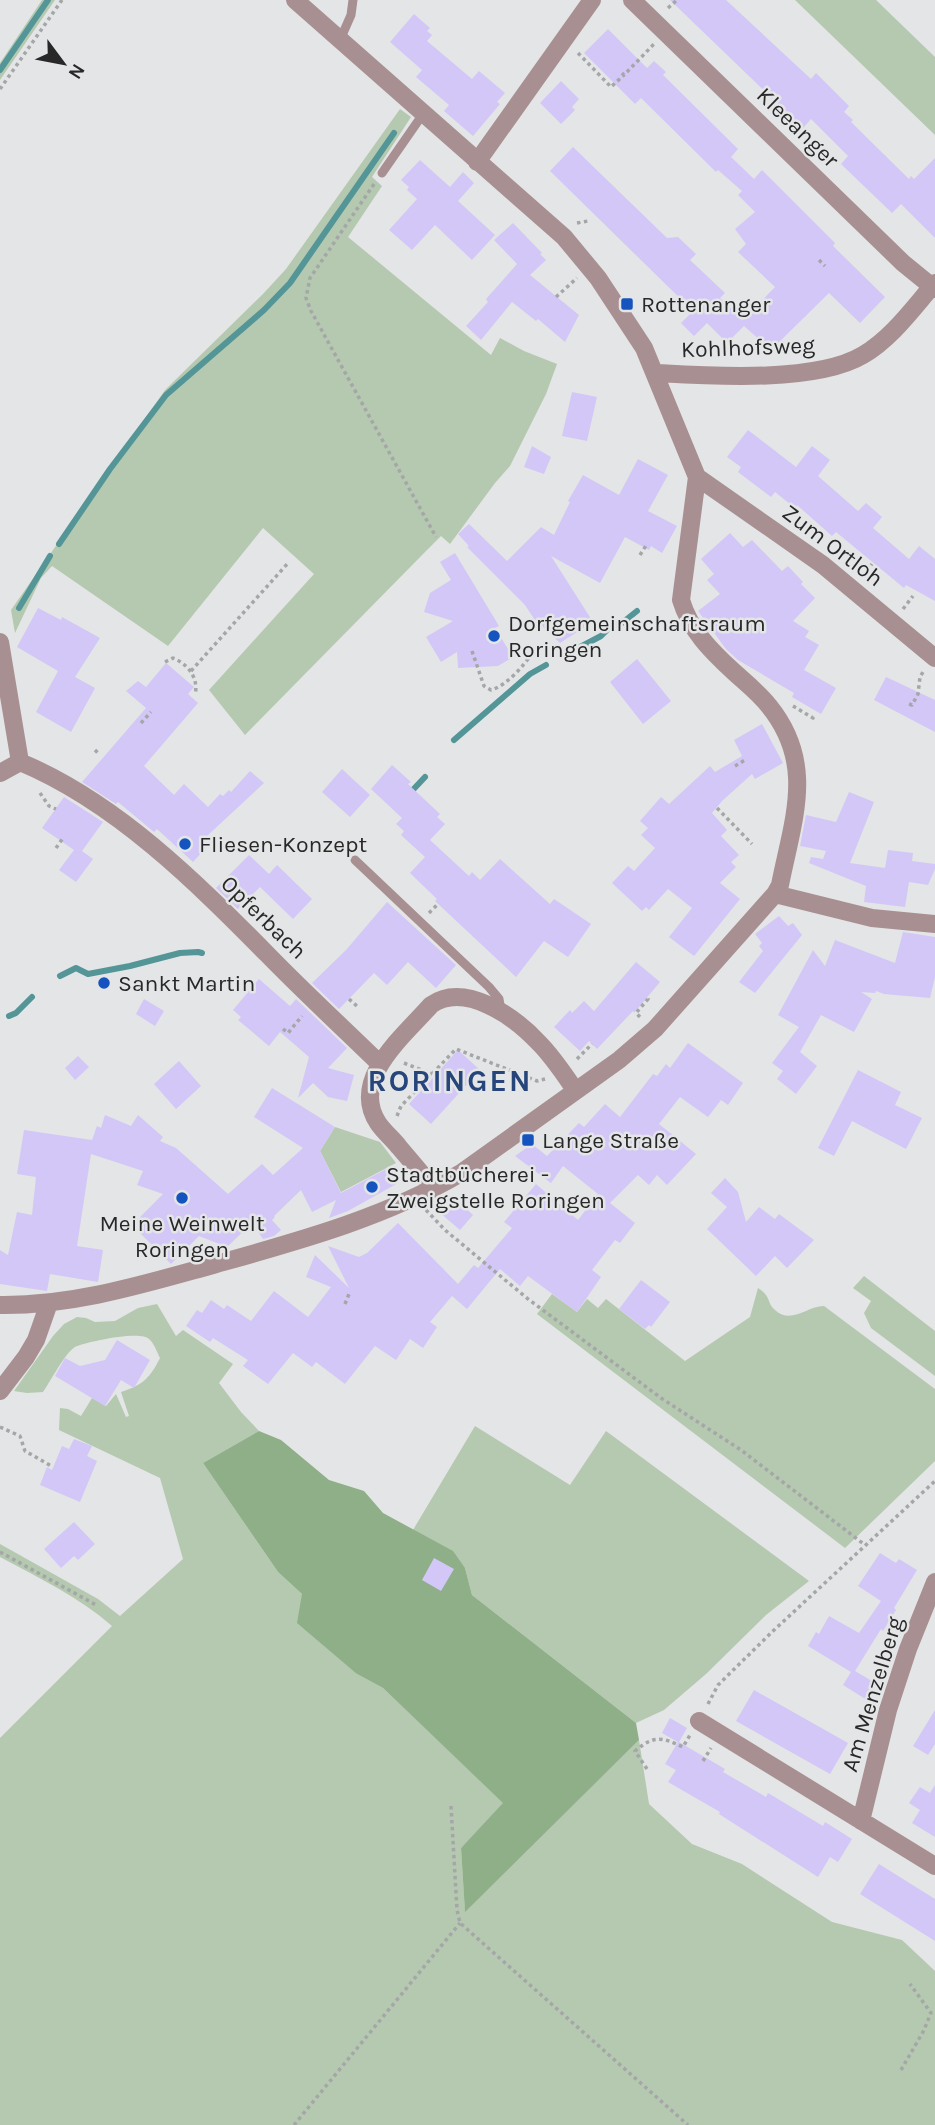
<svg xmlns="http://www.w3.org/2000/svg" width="935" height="2125" viewBox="0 0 935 2125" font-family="Karla,sans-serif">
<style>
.green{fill:#b4c9af}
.forest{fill:#8eaf87}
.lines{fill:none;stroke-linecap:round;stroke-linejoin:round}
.stream{stroke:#549598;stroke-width:6}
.building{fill:#d3c7f7}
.path{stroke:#a5a6a7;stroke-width:3.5;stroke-dasharray:3.5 3.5;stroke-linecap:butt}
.service{stroke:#a88f92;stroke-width:9}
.minor{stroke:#a88f92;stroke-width:18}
.poi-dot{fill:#1554bf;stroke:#e4e5e6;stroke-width:2.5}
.labels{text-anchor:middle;stroke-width:5;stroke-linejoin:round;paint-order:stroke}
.street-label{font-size:23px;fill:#282829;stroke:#e4e5e6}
.poi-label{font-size:23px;fill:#282829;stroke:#e4e5e6;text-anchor:start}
.district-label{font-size:30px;font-weight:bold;letter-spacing:2px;fill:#25457b;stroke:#e4e5e6}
</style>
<rect width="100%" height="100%" fill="#e4e5e6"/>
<path class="green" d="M42,0H55L0,80V63Z
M795,0H876L935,57V135Z
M400,109L411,117L372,177L382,186L348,237L491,355L500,338L524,351L557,364L546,394L510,466L495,483L450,544L441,536L428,549L245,735L209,690L314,574L263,528L168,646L52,566L41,578L15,633L11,610L165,390L263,294L286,269Z
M335,1127L380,1142L396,1163L341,1192L320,1151Z
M864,1276L935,1331V1376L871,1328L864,1313L871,1301L853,1288Z
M758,1288C772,1297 766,1302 775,1310C791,1325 807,1306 824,1306L935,1389V1461L845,1548L537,1314L552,1294L577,1312L587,1299L598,1308L606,1299L685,1361L750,1317Z
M157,1304L176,1336L183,1330L233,1364L219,1383L241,1412L259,1431L203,1463L278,1572L302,1594L357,1674L383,1688L504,1803L461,1848L465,1911L639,1740L649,1804L692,1844L742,1864L832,1922L902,1940L935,1971V2125H0V1738L112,1626C79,1597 39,1578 0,1557V1544L98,1599L120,1616L183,1559L160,1478L59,1430L60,1408L68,1409L81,1416L92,1398L106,1406L116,1394L126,1417L129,1416L121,1392C143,1385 150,1378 160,1358C157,1352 154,1343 149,1339C141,1330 85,1342 75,1347C64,1354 51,1381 43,1392L27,1393L14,1391L53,1336L64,1324L77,1317L86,1318L95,1322L115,1321L138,1308Z
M475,1426L570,1485L606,1431L809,1581L766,1615L706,1674L664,1710L636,1723L472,1595L465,1568L413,1530Z"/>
<path class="forest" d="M259,1431L281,1440L329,1480L364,1491L383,1513L453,1551L465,1568L472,1595L636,1723L639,1740L465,1912L461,1848L503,1803L383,1688L357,1674L297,1623L302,1594L278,1572L203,1463Z"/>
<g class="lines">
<path class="stream" d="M0,70L48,0
M59,544L110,469L166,395L264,310L290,283L394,133
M19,608L50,556
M563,656L601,636L610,627L622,623L637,611
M454,740L530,674L546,665
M409,794L425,777
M60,976L76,968L88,974L130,966L180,953L198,952L202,953
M9,1016L16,1013L32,997"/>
</g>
<path class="building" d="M670,0H726L811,79L816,73L849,106L844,112L853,120L851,122L909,179L911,176L914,179L935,158V238L901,204L892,213L841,164L848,156L811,119L803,128Z
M414,14L430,28L427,31L432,35L427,41L472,79L479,71L505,93L497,102L500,104L473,136L444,111L449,105L416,77L422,70L390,42Z
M608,29L647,68L654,61L666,72L663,75L738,149L731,157L754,179L762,170L835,243L833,246L885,297L860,323L829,293L771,350L744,326L727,343L707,323L694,336L681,323L693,311L550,171L573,147L667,238L678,237L696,254L690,260L725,293L720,298L743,320L775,287L738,252L746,244L735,229L755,212L738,195L742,191L718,170L716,172L641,98L635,104L584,53Z
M561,81L579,99L572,107L575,110L561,124L540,103Z
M420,160L450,187L463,172L474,183L458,201L495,235L472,260L435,225L412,250L389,230L417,199L407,190L409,187L401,180Z
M513,223L542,253L540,254L546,260L530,275L579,315L565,342L538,319L536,321L512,302L481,340L466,326L488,302L486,299L517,264L494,240Z
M572,392L597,397L587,441L562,436Z
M748,430L796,467L812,446L830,460L818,476L858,511L866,503L882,517L873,528L909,559L919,546L935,559V601L906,585L904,588L836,532L832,536L797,505L795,508L775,492L771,497L738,472L741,467L727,457Z
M532,446L551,457L544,474L524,467Z
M638,459L668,475L648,511L677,526L662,553L651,546L649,550L625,537L600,583L551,556L593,622L560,643L538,622L537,623L525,605L467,547L469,546L458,534L469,524L507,561L541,527L554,535L570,502L568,501L583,475L619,495Z
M730,533L743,547L752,540L782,571L788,566L803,582L801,584L815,598L793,621L809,631L805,637L819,645L804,670L836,688L821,714L792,697L794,693L738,660L726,649L698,611L720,594L707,580L714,574L701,559Z
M455,553L499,626L495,628L513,657L498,666L458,668L457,652L441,662L426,637L453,621L424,612L430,593L451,580L440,562Z
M38,608L61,620L62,617L100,638L75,677L95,688L71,732L36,712L58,671L17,647Z
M637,659L671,701L643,724L610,682Z
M166,663L194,687L188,694L198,703L144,766L174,795L184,784L208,807L220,794L223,796L229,790L231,792L250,771L264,783L207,836L212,841L193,862L157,829L154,832L118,802L116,804L82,782L146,708L126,691L138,681L146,687Z
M886,677L935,700V732L874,700Z
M762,724L783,763L755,779L752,774L722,801L712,813L727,830L721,836L739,855L731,862L736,867L720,883L740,899L694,956L669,937L692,908L668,889L649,910L646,907L642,911L612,883L628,866L634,871L655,848L641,835L648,828L640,821L661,797L669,804L710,766L715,772L742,756L734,740Z
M392,765L411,782L408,784L440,814L437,817L445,824L430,840L469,876L472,872L480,880L500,859L550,904L554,899L591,924L568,957L544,941L516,977L435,901L437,899L410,873L425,857L401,835L404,831L396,824L402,818L371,789Z
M342,769L370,795L350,817L322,792Z
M849,792L874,802L850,863L885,868L888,850L913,853L912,861L935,864V869L928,885L909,882L905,907L864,902L866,886L809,863L811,857L823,859L826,851L800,846L806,815L836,822Z
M64,797L103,822L82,851L93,859L76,882L59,870L74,850L42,828Z
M249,855L269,874L277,865L312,899L293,919L260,887L238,909L216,888Z
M387,902L456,965L436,988L408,962L387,985L374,973L339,1009L312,983L346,950Z
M779,916L788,926L793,923L802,935L755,993L739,982L763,951L759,946L762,943L755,934Z
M903,932L935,937V977L930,998L884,994L876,991L875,993L861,992L872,999L854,1032L821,1015L800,1052L817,1066L796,1094L777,1079L783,1071L772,1063L799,1027L778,1015L813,950L825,966L835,940L895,963Z
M636,962L660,982L634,1013L633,1011L597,1049L589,1041L580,1051L554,1027L570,1010L572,1013L584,1001L594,1011Z
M259,979L290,1006L296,999L347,1048L328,1068L354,1075L347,1101L328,1097L313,1083L298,1098L309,1057L280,1032L269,1046L238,1020L241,1017L233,1010Z
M144,999L164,1011L155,1026L136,1014Z
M688,1043L743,1083L728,1105L721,1100L708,1117L680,1097L659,1124L696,1154L667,1185L657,1175L649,1185L638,1175L610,1203L635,1223L620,1243L615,1240L592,1270L601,1277L577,1312L528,1276L520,1286L500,1269L467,1309L452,1296L430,1322L437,1327L423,1348L410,1339L396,1360L375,1346L345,1384L316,1362L312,1367L293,1353L268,1384L243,1366L248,1360L213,1338L210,1342L186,1326L197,1310L202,1313L211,1300L224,1309L227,1305L251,1321L274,1291L308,1317L331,1287L306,1277L315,1255L349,1288L328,1246L359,1257L367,1253L398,1223L458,1284L474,1265L478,1268L512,1228L504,1222L536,1184L578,1220L598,1194L563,1166L551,1183L515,1156L532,1144L547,1156L579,1123L584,1127L605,1104L620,1117L653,1074L657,1076L666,1064L670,1068Z
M458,1050L480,1070L431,1124L409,1104Z
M78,1056L89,1067L75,1080L65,1068Z
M179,1061L201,1086L176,1109L154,1084Z
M858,1070L901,1092L895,1105L922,1118L906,1149L852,1121L834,1156L818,1148Z
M272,1088L335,1127L320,1151L341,1193L390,1167L398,1183L348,1211L329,1218L336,1200L312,1212L301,1190L274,1216L275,1217L272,1220L281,1230L274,1236L263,1239L252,1223L227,1247L199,1236L171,1264L132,1225L163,1194L137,1185L143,1171L91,1154L77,1246L103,1250L98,1282L50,1274L47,1291L0,1284V1250L8,1255L17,1212L32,1215L36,1177L17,1174L24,1130L92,1140L97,1126L101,1128L105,1115L131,1126L138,1115L163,1137L160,1141L176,1148L228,1194L262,1164L273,1175L303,1148L254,1117Z
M725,1178L738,1192L746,1222L759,1207L775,1219L779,1214L814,1240L787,1268L775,1256L756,1276L707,1229L727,1207L711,1193Z
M452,1196L473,1215L460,1230L439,1212Z
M641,1280L670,1302L651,1327L649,1325L645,1329L619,1309Z
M117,1340L150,1360L134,1388L121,1380L105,1406L55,1376L65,1358L80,1366L105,1360Z
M74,1439L92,1446L87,1456L97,1461L80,1502L40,1485L47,1467L52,1470L62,1446L69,1449Z
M74,1522L95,1544L78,1560L74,1556L61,1568L44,1549Z
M880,1553L896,1563L899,1559L917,1570L894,1608L896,1610L883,1631L881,1629L855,1671L877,1684L867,1700L843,1685L851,1672L808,1646L816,1632L819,1634L829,1616L859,1633L881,1601L858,1586Z
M434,1558L454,1569L441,1591L422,1580Z
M754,1690L848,1743L830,1774L736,1721Z
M935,1710V1744L928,1755L913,1746Z
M670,1718L687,1728L679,1742L725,1769L723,1772L766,1797L768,1793L823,1826L825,1822L852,1839L838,1862L830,1857L818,1877L719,1814L720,1812L668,1782L676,1770L665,1764L678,1742L662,1733Z
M935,1785V1837L912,1823L920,1810L909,1803L920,1787L930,1793Z
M879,1864L935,1899V1941L860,1894Z"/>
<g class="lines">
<path class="path" d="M668,8L677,0
M578,53L611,87L624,75
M622,73L624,75L654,44
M0,89L62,0
M374,184L310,278L306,298L311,311L436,537
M577,223L588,221
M819,260L825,266
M556,297L577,278
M640,555L647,544
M862,576L872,564
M903,609L913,596
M472,651L484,686L491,690C508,685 524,665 534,651
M165,662L173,658C188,664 199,678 195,695
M191,671L289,562
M909,704L912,705L918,694L920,677L923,672
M793,706L813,718L815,714
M141,723L151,712
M95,750L99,754
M735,766L745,760
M40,793L49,806L56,809
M717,808L752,844
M56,848L63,838
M429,913L438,904
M349,999L358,1007
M640,1017L636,1013L648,999L647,997
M283,1029L288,1033L302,1016
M577,1059L592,1044
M404,1063L432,1074
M397,1116L401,1106L456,1049L537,1081L545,1079
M426,1210L445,1230L528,1299L661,1398L741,1450L865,1545
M345,1304L349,1294
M0,1427L20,1436L25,1451L53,1467
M0,1552L98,1606
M708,1704L718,1685L773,1631L935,1481
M703,1761L711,1748
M647,1769L635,1751C654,1735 662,1737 683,1747L690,1735
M451,1806L457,1910L460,1923L688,2125
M901,2070L923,2032L931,2013L910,1984
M294,2125L460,1923"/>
<path class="service" d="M340,40L351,15L353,0
M382,173L423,114
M355,860L489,987L499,999L501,1011"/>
<path class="minor" d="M632,0L903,263L935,289
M477,162L592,0
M656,373C711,376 816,383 863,355C892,338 913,308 935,283
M697,477L823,565L935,658
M0,642L20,762
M0,773L20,762C116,802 196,882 268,955C304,992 342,1027 379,1063
M775,894L872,918L935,924
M434,1189C423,1175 411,1161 399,1147C393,1139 384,1132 378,1123C349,1079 405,1035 431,1005C465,981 515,1017 539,1043C553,1057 564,1074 575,1090
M0,1305C73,1306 144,1284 213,1265C298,1241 384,1218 461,1173L619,1060L655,1029L775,894L780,885C793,819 816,764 769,706C759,693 746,683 734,672C711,651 690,630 681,600L697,477L644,348L598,278L564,237L295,0
M0,1391L26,1357L36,1340L49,1303
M699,1721L935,1866
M861,1821L888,1710L908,1649L935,1582"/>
</g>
<g class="poi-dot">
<rect x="620" y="297" width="14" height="14" rx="3.5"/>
<circle cx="494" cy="636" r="7"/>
<circle cx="185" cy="844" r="7"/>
<circle cx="104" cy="983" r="7"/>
<rect x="521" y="1133" width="14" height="14" rx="3.5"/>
<circle cx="372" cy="1187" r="7"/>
<circle cx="182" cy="1198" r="7"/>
</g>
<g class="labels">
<g class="street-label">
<text transform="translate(798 127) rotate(44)" y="8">Kleeanger</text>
<text transform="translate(748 347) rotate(-2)" y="8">Kohlhofsweg</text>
<text transform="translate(833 545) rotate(37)" y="8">Zum Ortloh</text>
<text transform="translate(264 917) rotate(44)" y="8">Opferbach</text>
<text transform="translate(872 1694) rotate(-73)" y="8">Am Menzelberg</text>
</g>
<g class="poi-label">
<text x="641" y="312">Rottenanger</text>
<text x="508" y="631">Dorfgemeinschaftsraum<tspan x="508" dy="26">Roringen</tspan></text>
<text x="199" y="852">Fliesen-Konzept</text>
<text x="118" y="991">Sankt Martin</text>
<text x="542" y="1148">Lange Straße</text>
<text x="386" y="1182">Stadtbücherei -<tspan x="386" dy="26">Zweigstelle Roringen</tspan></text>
<text x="182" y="1231" text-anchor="middle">Meine Weinwelt<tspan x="182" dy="26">Roringen</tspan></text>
</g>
<g class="district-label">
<text x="450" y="1091">RORINGEN</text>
</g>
</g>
<g transform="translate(63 63) rotate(122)" stroke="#e4e5e6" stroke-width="5" paint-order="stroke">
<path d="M0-5L12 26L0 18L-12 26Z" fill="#282829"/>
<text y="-10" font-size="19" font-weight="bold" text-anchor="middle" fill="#282829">N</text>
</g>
</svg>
